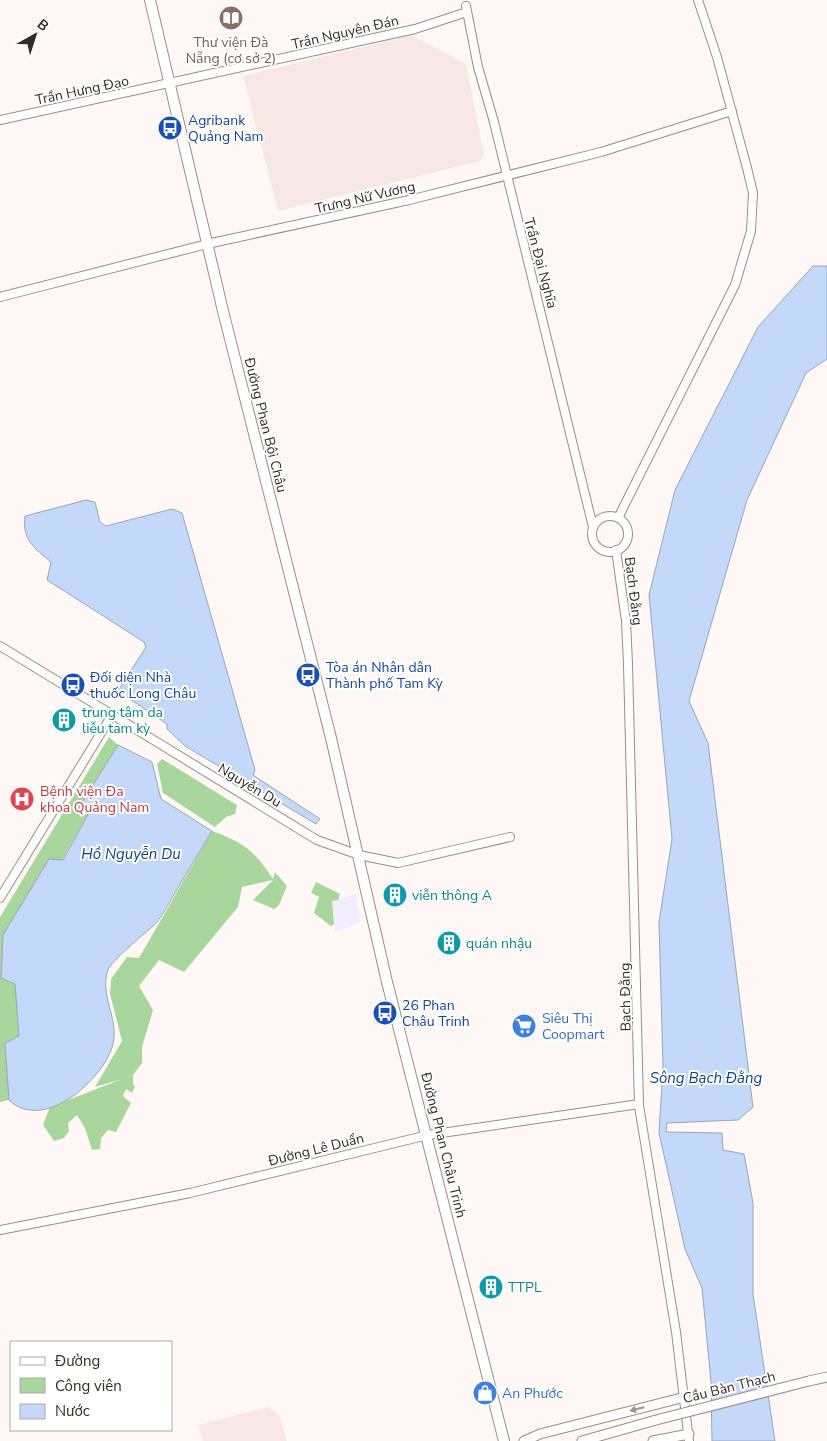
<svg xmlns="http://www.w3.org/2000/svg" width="827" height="1441" viewBox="0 0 827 1441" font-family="'Nunito Sans',sans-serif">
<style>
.commercial{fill:#f2edfe}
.education{fill:#f8e8e4}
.green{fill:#a9d69d}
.water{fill:#c4d9f9;stroke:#98a5ba}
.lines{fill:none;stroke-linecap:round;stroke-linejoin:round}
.tertiary-casing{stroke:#9b8d84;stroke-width:10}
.secondary-casing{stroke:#9b8d84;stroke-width:11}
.primary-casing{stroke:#9b8d84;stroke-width:12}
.tertiary{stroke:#fff;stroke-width:8}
.secondary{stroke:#fff;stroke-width:9}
.primary{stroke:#fff;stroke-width:10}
.secondary-bridge-casing{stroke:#9b8d84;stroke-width:11;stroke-linecap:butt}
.secondary-bridge{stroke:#fff;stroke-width:9}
.oneway{fill:#989694}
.labels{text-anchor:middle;stroke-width:4;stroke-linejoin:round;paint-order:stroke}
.street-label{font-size:14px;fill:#322c28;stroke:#fff}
.education-label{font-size:14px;fill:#785e54;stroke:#fff}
.transit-label{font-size:14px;fill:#164399;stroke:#fff;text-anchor:start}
.culture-label{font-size:14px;fill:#0d838f;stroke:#fff;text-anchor:start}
.health-label{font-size:14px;fill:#be3a42;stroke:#fff;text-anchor:start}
.shop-label{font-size:14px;fill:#366cbe;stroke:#fff;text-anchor:start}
.water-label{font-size:15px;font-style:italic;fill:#123f83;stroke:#fff}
</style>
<rect width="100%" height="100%" fill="#fff8f5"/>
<path class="commercial" d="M356,894L361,922L335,932L332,901Z"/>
<path class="education" d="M411,35L466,64L484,156L480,161L278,211L243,76Z
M268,1407L280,1416L287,1441H203L198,1425Z"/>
<path class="green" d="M109,737L118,745L83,801L90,811L62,860L15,983L19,1037L5,1043L9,1100L0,1102V917Z
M162,759L237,805L235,814L226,817L215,827L163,793L157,764Z
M212,831C243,842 255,851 273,879L275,872L287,886L279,905L274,909L253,900L273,880L242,887L238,907L184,972L159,960L139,986L153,1010L142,1047V1063L133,1075V1084L135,1086L132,1093L126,1089L123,1096L131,1103L116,1132L108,1130L101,1138L100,1149L92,1150L85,1128L77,1115L68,1123L69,1131L64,1138L54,1141L43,1125L50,1107L122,1079L95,1087L122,1041L110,994L111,979L127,957L139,958Z
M316,882L340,894L338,900L332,901L334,924L331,926L314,913L319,897L311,893Z"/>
<path class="water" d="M813,266H827V359L806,373L747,500L689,701L708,743L753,1107L738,1120L667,1123L666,1132L722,1133L723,1150L744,1154L753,1203V1294L775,1441H712L711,1382L702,1288L685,1249L659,1133L663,1067L659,922L672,839L649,595L675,490L758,327Z
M86,500L95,502L100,522L106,526L172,509L182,513L255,770L253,775L320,819L316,824L185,746L167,729V724L118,691L146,647L144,642L47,580L51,562C34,548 22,540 25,516Z
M118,745L152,762L161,799L212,831C200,851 187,872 175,893C168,904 162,918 152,927C143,935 111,961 108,970C99,995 119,1018 113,1044C104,1080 43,1133 9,1100L5,1043L19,1036L15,984L1,978L3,935L49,859L63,860L90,811L83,801Z"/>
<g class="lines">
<defs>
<path id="tertiary" d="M466,6L478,67L494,122L593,527
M0,120L415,29L467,12
M0,297L207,244L409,200L601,152L732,111
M592 534a18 18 0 1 1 36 0a18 18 0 1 1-36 0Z
M618,518L735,285L751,231L753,193L747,168L717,57L698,0
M616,550L626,621L628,664L639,1106L676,1332L689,1441
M0,646L317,840L359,855L398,863L510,837
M0,898L112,715
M0,1230L190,1193L428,1135L639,1104"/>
<path id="secondary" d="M809,1381L827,1377
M524,1441L540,1434L685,1397
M582,1441L656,1420
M653,1441L689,1434"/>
<path id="primary" d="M150,0L223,311L331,738L387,982L504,1441"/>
</defs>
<use href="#tertiary" class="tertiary-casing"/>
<use href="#secondary" class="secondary-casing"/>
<use href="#primary" class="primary-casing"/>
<use href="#tertiary" class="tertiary"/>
<use href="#secondary" class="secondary"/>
<use href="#primary" class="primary"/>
<defs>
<path id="secondary-bridge" d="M656,1420L809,1381"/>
</defs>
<use href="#secondary-bridge" class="secondary-bridge-casing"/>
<use href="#secondary-bridge" class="secondary-bridge"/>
</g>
<defs><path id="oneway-solid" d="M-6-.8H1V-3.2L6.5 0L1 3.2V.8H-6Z" transform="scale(1.25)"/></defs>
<use class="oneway" href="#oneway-solid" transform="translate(637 1409) rotate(166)"/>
<defs>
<symbol id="library-disc" viewBox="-11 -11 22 22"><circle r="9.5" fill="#8d6e63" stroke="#fff"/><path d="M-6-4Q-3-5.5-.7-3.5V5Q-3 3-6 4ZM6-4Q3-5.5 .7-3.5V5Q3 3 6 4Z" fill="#fff"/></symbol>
<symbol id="bus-disc" viewBox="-11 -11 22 22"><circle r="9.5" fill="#1a4fb4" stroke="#fff"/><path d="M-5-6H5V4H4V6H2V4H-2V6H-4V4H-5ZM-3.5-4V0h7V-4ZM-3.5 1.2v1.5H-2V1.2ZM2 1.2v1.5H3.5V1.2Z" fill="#fff"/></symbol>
<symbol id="building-disc" viewBox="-11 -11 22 22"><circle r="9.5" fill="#0f9aa8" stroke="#fff"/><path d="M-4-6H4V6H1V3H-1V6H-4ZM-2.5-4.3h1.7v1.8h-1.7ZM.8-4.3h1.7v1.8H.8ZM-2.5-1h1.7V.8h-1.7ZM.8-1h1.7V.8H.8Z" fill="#fff"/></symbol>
<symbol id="hospital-disc" viewBox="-11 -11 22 22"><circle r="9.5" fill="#e0444e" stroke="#fff"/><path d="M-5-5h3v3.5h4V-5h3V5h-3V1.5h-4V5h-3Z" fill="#fff"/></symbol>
<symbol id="supermarket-disc" viewBox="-11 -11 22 22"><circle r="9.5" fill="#3f7fe0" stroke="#fff"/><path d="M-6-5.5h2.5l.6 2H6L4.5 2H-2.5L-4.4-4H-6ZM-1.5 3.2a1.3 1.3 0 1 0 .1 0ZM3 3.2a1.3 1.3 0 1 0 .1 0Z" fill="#fff"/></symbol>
<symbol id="shop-disc" viewBox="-11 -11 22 22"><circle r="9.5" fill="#3f7fe0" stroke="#fff"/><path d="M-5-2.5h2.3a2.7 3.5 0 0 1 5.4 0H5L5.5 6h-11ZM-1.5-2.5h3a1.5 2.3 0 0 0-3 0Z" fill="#fff"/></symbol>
</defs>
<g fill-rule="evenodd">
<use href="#library-disc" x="217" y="4" width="28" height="28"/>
<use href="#bus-disc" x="156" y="114" width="28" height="28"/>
<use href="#bus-disc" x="294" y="661" width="28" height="28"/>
<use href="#bus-disc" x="59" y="671" width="28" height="28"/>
<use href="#building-disc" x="50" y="706" width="28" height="28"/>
<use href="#hospital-disc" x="8" y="785" width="28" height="28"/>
<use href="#building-disc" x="381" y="881" width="28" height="28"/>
<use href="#building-disc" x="435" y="929" width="28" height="28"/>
<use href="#bus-disc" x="371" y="999" width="28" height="28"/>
<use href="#supermarket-disc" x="510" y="1012" width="28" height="28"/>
<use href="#building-disc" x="477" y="1273" width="28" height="28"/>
<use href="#shop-disc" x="471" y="1379" width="28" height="28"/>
</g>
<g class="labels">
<g class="street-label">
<text transform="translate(345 32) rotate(-13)" y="5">Trần Nguyên Đán</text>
<text transform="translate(82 90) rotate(-12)" y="5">Trần Hưng Đạo</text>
<text transform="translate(365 197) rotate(-13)" y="5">Trưng Nữ Vương</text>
<text transform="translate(541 263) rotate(75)" y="5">Trần Đại Nghĩa</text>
<text transform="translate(266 425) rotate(76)" y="5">Đường Phan Bội Châu</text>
<text transform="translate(634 591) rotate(83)" y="5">Bạch Đằng</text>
<text transform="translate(250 785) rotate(31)" y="5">Nguyễn Du</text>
<text transform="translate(625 997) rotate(-91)" y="5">Bạch Đằng</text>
<text transform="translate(444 1145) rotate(76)" y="5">Đường Phan Châu Trinh</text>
<text transform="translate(316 1149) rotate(-14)" y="5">Đường Lê Duẩn</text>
<text transform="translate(729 1387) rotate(-14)" y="5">Cầu Bàn Thạch</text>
</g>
<g class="education-label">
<text x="231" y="47">Thư viện Đà<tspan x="231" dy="16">Nẵng (cơ sở 2)</tspan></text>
</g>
<g class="transit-label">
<text x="188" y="125">Agribank<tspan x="188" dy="16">Quảng Nam</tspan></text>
<text x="326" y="672">Tòa án Nhân dân<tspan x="326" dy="16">Thành phố Tam Kỳ</tspan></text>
<text x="90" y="682">Đối diện Nhà<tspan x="90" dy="16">thuốc Long Châu</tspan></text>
<text x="402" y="1010">26 Phan<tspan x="402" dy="16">Châu Trinh</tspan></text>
</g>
<g class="culture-label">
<text x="82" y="717">trung tâm da<tspan x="82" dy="16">liễu tam kỳ</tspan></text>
<text x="412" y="900">viễn thông A</text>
<text x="466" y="948">quán nhậu</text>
<text x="508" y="1292">TTPL</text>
</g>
<g class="health-label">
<text x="40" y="796">Bệnh viện Đa<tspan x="40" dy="16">khoa Quảng Nam</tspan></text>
</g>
<g class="shop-label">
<text x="542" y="1023">Siêu Thị<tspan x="542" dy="16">Coopmart</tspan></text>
<text x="502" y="1398">An Phước</text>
</g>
<g class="water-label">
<text x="131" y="859">Hồ Nguyễn Du</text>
<text x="706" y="1083">Sông Bạch Đằng</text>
</g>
</g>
<rect x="10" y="1341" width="162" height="90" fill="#ffffff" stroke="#adaba9"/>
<rect x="20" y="1357" width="25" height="8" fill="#ffffff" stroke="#adaba9"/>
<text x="55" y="1366" font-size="15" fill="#322c28">Đường</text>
<rect x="20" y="1378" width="25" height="15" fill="#a9d69d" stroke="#adaba9"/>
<text x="55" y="1391" font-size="15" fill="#322c28">Công viên</text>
<rect x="20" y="1404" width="25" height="15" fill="#c4d9f9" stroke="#adaba9"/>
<text x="55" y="1416" font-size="15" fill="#322c28">Nước</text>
<g transform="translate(35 35) rotate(39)" stroke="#ffffff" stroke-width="4" paint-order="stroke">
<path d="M0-4L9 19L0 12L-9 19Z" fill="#322c28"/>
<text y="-8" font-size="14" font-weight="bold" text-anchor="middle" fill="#322c28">B</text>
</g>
</svg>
